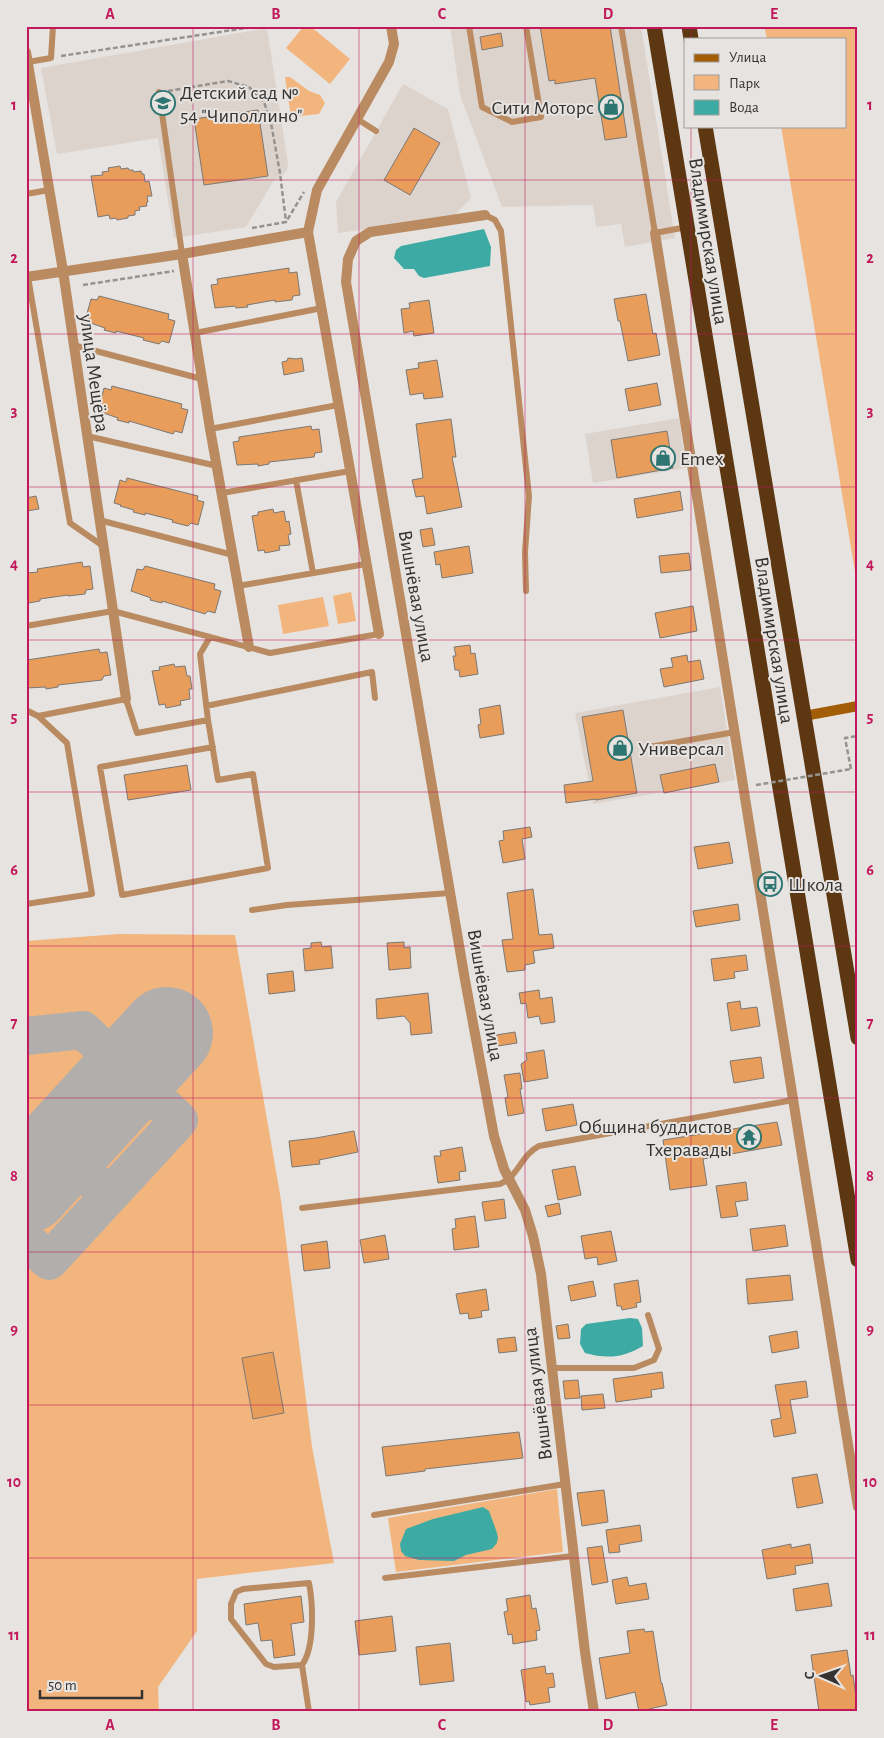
<svg xmlns="http://www.w3.org/2000/svg" width="884" height="1738" viewBox="0 0 884 1738" font-family="'Alegreya Sans',sans-serif">
<style>
.built{fill:#ddd3cd}
.green{fill:#f3b57e}
.water{fill:#3eaaa4}
.lines{fill:none;stroke-linecap:round;stroke-linejoin:round}
.taxiway{stroke:#b1aeac;stroke-width:38}
.runway{stroke:#b1aeac;stroke-width:92}
.building{fill:#e89e5a;stroke:#7b7876}
.path{stroke:#959391;stroke-width:2.5;stroke-dasharray:5 2.5;stroke-linecap:butt}
.lane{stroke:#ba8a60;stroke-width:6}
.street{stroke:#ba8a60;stroke-width:10}
.secondary{stroke:#a35d06;stroke-width:10}
.highway{stroke:#5c3711;stroke-width:15}
.path-bridge{stroke:#959391;stroke-width:2.5;stroke-dasharray:5 2.5;stroke-linecap:butt}
.grid{fill:none;stroke:#c2185b;stroke-width:1;stroke-opacity:0.55}
.labels{text-anchor:middle;stroke-width:4;stroke-linejoin:round;paint-order:stroke}
.poi-label{font-size:20px;fill:#343332;stroke:#e6e3e0;text-anchor:start}
.street-label{font-size:20px;fill:#343332;stroke:#e6e3e0}
.neatline{fill:none;stroke:#c2185b;stroke-width:2}
.grid-label{font-size:16px;text-anchor:middle;font-weight:bold;fill:#c2185b}
</style>
<rect width="100%" height="100%" fill="#e6e3e0"/>
<path class="built" d="M450,26H641L675,238L625,247L621,224L596,227L593,205L502,207L460,95Z
M267,28L288,164L287,171L280,178L274,180L246,227L174,238L158,138L57,154L41,68Z
M403,84L448,109L471,198L453,217L338,233L336,202Z
M679,418L686,468L593,483L585,434Z
M720,687L735,780L593,804L575,713Z"/>
<path class="green" d="M304,26H310L350,59L330,84L286,48Z
M764,26H858V590L781,126H845V39H767Z
M285,77H290L309,91L320,95L325,103L319,114L291,117Z
M351,592L356,621L338,624L333,596Z
M323,597L329,626L283,634L278,605Z
M119,934L235,935L281,1200L312,1447L334,1563L197,1579V1631L158,1687L159,1712H26V941Z
M557,1489L563,1552L396,1572L388,1518Z"/>
<path class="water" d="M484,229L491,247L490,266L424,278L419,276L414,269H404L394,258L396,250L401,246Z
M630,1318L638,1319L642,1328L643,1346C623,1358 607,1359 585,1353L580,1344L581,1329L586,1324Z
M483,1507L489,1511L496,1530L498,1537L497,1543L492,1549L466,1555L454,1561L419,1560L405,1556L401,1551L400,1544L406,1529L433,1519Z"/>
<g class="lines">
<path class="taxiway" d="M26,1036L83,1030L179,1120L49,1261L26,1240
M61,1150L109,1196"/>
<path class="runway" d="M26,1187L167,1033"/>
</g>
<path class="building" d="M540,26H610L627,137L605,140L595,78L555,84V80L549,81Z
M501,33L503,46L482,50L480,37Z
M258,110L268,176L204,185L194,119Z
M414,128L440,143L410,195L384,180Z
M120,166L121,169L128,168L129,170H133L134,172L141,171L142,174H144L145,182L149,181L152,196H147L148,202L146,203L147,206L139,207L140,210L135,211V215L128,216V218L117,220L116,218L110,219L109,215L98,217L91,176L103,175L102,172L109,171L108,168Z
M289,268V273L297,272L300,295L293,296L292,300L275,302V300L247,305L248,307L236,308L235,306L215,308L211,285L218,284L217,279Z
M646,294L653,334L656,333L660,355L628,361L620,321H618L614,299Z
M99,296L169,314L168,319L175,321L169,343L162,341L159,344L143,340L144,338L116,331V333L104,330L105,328L85,321L91,299L97,300Z
M429,300L434,333L414,336L413,331L404,333L401,309L410,308L409,303Z
M288,358L296,359L302,358L304,371L284,375L282,362L287,361Z
M437,360L443,397L424,399L423,393L410,395L406,370L419,368L418,363Z
M657,383L661,405L629,411L625,389Z
M112,386L182,404L181,408L188,410L182,433L175,431L173,434L129,421V423L117,420L118,418L98,411L104,388L111,390Z
M451,419L456,457H452L462,507L427,514L424,496L416,497L412,480L423,478L416,424Z
M311,426L312,430L319,429L322,452L315,453L314,457L269,462V464L258,466V464L237,465L233,442L239,441V437Z
M667,431L673,468L617,478L611,440Z
M127,478L198,496L197,500L204,502L198,525L191,523L188,526L172,522L173,520L145,513V515L133,512L134,510L120,506L121,505L114,503L120,480L126,482Z
M680,491L683,510L637,518L634,499Z
M36,496L39,509L26,511V498Z
M273,509L274,513L284,511L286,522L289,521L291,534L288,535L290,545L279,546L280,550L265,553L264,550L258,551L252,516L258,515V512Z
M432,528L435,545L423,547L420,530Z
M469,546L473,573L442,578L440,564L436,565L434,552Z
M689,553L691,570L661,573L659,556Z
M82,562L83,567L90,566L93,589L86,590L85,594L68,596V595L40,599V601L29,603L28,601H26V573L38,572L37,569Z
M145,566L215,584L214,589L221,591L215,613L208,611L205,614L162,601V603L150,600L151,598L131,591L137,569L143,570Z
M693,606L697,631L660,638L655,613Z
M470,645L471,654L475,653L478,674L460,677L459,670H455L453,656H456L454,647Z
M99,649L100,653L107,652L111,675L104,676L102,680L58,685V687L46,689V687L26,688L27,660Z
M687,655L688,662L700,660L704,679L664,687L660,669L673,667L671,658Z
M174,664L175,667L185,666L187,676H190L192,689H189L190,699L180,701L181,705L166,708L165,704L159,705L152,671L160,670L159,667Z
M500,705L504,734L480,738L478,725L481,724L479,709Z
M623,710L637,793L596,800V799L566,803L564,785L593,781L582,717Z
M715,764L719,782L664,793L660,775Z
M187,765L191,790L128,800L124,775Z
M530,827L532,837L522,839L525,859L503,863L499,841L504,840L503,831Z
M729,842L733,863L698,869L694,847Z
M533,889L539,935L552,934L554,948L533,951L535,963L525,965V970L507,972L502,940L513,939L507,893Z
M738,904L740,920L696,927L693,911Z
M321,942L322,947L331,946L333,968L305,971L303,949L311,948V943Z
M404,942V948L410,947L411,968L389,970L387,943Z
M746,955L748,970L734,972L735,978L714,981L711,959Z
M293,971L295,991L269,994L267,974Z
M539,990L540,999L552,997L555,1022L541,1024L539,1016L528,1018L526,1003L521,1004L519,993Z
M428,993L432,1033L411,1035L410,1023L404,1016L377,1019L376,999Z
M740,1001L741,1009L757,1007L760,1026L731,1031L727,1003Z
M515,1032L517,1043L498,1046L496,1035Z
M544,1050L548,1078L524,1082L521,1064L527,1060L526,1053Z
M761,1057L764,1078L734,1083L730,1061Z
M520,1073L522,1089H520L524,1113L508,1116L505,1098L508,1097L504,1075Z
M573,1104L577,1125L546,1131L542,1109Z
M777,1122L782,1145L703,1159L707,1185L670,1190L663,1140Z
M354,1131L358,1152L319,1160L320,1164L292,1167L289,1141L316,1138Z
M462,1147L466,1171L459,1172L460,1180L438,1183L434,1156H441L440,1151Z
M575,1166L581,1195L558,1200L552,1170Z
M746,1182L748,1200L735,1202L738,1216L721,1218L716,1186Z
M504,1199L506,1218L485,1221L482,1202Z
M559,1203L561,1214L548,1217L545,1206Z
M475,1216L479,1247L454,1250L452,1229L456,1228L455,1219Z
M785,1225L788,1246L753,1251L750,1229Z
M611,1231L617,1261L598,1265L597,1257L585,1259L581,1236Z
M385,1235L389,1259L364,1263L360,1240Z
M327,1241L330,1268L304,1271L301,1245Z
M790,1275L793,1300L748,1304L746,1279Z
M638,1280L641,1302L636,1303L637,1307L622,1310L621,1306H617L614,1284Z
M593,1281L596,1296L571,1301L568,1286Z
M486,1289L489,1310L481,1311L482,1317L469,1319L468,1313L460,1314L456,1294Z
M568,1324L570,1338L558,1339L556,1326Z
M797,1331L799,1348L772,1353L769,1336Z
M515,1337L517,1351L499,1353L497,1339Z
M273,1352L284,1413L253,1419L242,1358Z
M662,1372L664,1388L651,1390L652,1397L616,1402L613,1379Z
M578,1380L580,1398L565,1399L563,1381Z
M806,1381L808,1397L790,1400L796,1433L774,1437L771,1420L781,1418L775,1385Z
M603,1394L605,1408L582,1410L581,1396Z
M519,1432L523,1458L425,1469V1471L386,1476L382,1447Z
M817,1474L823,1503L797,1508L792,1478Z
M604,1490L608,1522L582,1526L577,1493Z
M640,1525L642,1541L619,1545L620,1552L609,1553L606,1530Z
M791,1544V1548L810,1544L813,1563L795,1566L796,1574L767,1579L762,1550Z
M602,1546L608,1582L592,1585L587,1548Z
M627,1577L629,1586L646,1583L649,1599L616,1604L612,1580Z
M828,1583L832,1606L796,1611L793,1589Z
M530,1595L532,1609L536,1608L540,1630L536,1631L537,1640L513,1644L512,1634L508,1635L504,1612L508,1611L506,1599Z
M301,1596L304,1622L291,1624L295,1655L274,1658L272,1640L261,1641L258,1623L246,1625L244,1604Z
M392,1616L396,1651L359,1655L355,1621Z
M644,1629L645,1632L653,1631L661,1683H662L667,1705L649,1709L650,1712H639L635,1692L606,1699L599,1658L630,1653L627,1631Z
M450,1643L454,1681L420,1685L416,1647Z
M847,1650L851,1676L853,1675L858,1712H819L811,1655Z
M545,1666L546,1674L553,1673L555,1687L548,1688L550,1702L530,1705L529,1701L526,1702L521,1670Z"/>
<g class="lines">
<path class="path" d="M61,56L259,26
M168,91L228,81L249,87L264,102L271,123L280,173L286,222
M252,228L286,222L304,192
M83,285L174,271
M851,769L845,738L858,736"/>
<path class="lane" d="M469,26L482,107L512,122L541,117L526,26
M621,26L655,233L687,227
M28,62L51,58L53,26
M159,92L182,254
M357,119L376,131
M26,194L49,190
M485,215L495,220L501,231L529,496L525,552L526,591
M28,277L70,523L103,546
M195,333L322,308
M73,345L202,379
M210,429L338,405
M87,436L217,466
M296,480L313,573
M222,493L350,471
M99,520L233,555
M238,586L366,564
M26,626L113,611L270,653L379,634
M206,706L372,672L375,698
M26,710L38,716L126,699L137,733L208,720L200,654L210,637
M208,720L218,780L253,774L268,868L122,895L100,767L213,747
M649,747L735,732
M26,904L92,894L67,743L38,716
M252,910L287,905L450,893
M302,1208L500,1184C519,1176 521,1155 539,1146L793,1100
M552,1368H634L654,1360L659,1349L648,1315
M374,1515L565,1484
M385,1578L573,1556
M302,1665L274,1667L266,1664L231,1619V1604L236,1592L243,1589L309,1583C313,1604 315,1647 302,1665L309,1712"/>
<path class="street" d="M26,52L63,271L126,699
M485,215L370,232L356,241L348,259L346,282L465,980L494,1136L504,1169L525,1210L533,1236L541,1274L585,1652L594,1712
M308,232L379,634
M655,233C725,657 790,1082 858,1507
M182,254L210,429L249,647
M26,277L182,254L308,232L317,190L389,62L394,44L391,26"/>
<path class="secondary" d="M804,716L858,706"/>
<path class="highway" d="M654,26L858,1260
M689,26L691,39
M705,126L858,1038"/>
<path class="path-bridge" d="M756,785L851,769"/>
</g>
<path class="grid" d="M193,26V1712M359,26V1712M525,26V1712M691,26V39M691,126V1712M26,180H858M26,334H858M26,487H858M26,640H858M26,792H858M26,946H858M26,1098H858M26,1252H858M26,1405H858M26,1558H858"/>
<defs>
<symbol id="school-ring" viewBox="-11 -11 22 22"><circle r="9.5" fill="#e6e3e0" stroke="#2c7571" stroke-width="1.5"/><path d="M0-5L7-2L0 1L-7-2ZM-4 1L0 2.5L4 1V4Q0 6-4 4Z" fill="#2c7571"/></symbol>
<symbol id="shop-ring" viewBox="-11 -11 22 22"><circle r="9.5" fill="#e6e3e0" stroke="#2c7571" stroke-width="1.5"/><path d="M-5-2.5h2.3a2.7 3.5 0 0 1 5.4 0H5L5.5 6h-11ZM-1.5-2.5h3a1.5 2.3 0 0 0-3 0Z" fill="#2c7571"/></symbol>
<symbol id="bus-ring" viewBox="-11 -11 22 22"><circle r="9.5" fill="#e6e3e0" stroke="#2c7571" stroke-width="1.5"/><path d="M-5-6H5V4H4V6H2V4H-2V6H-4V4H-5ZM-3.5-4V0h7V-4ZM-3.5 1.2v1.5H-2V1.2ZM2 1.2v1.5H3.5V1.2Z" fill="#2c7571"/></symbol>
<symbol id="temple-ring" viewBox="-11 -11 22 22"><circle r="9.5" fill="#e6e3e0" stroke="#2c7571" stroke-width="1.5"/><path d="M0-6L5-2H3V0L6.5 2.5H4V6H1.5V3h-3V6H-4V2.5H-6.5L-3 0V-2H-5Z" fill="#2c7571"/></symbol>
</defs>
<g fill-rule="evenodd">
<use href="#school-ring" x="149" y="89" width="28" height="28"/>
<use href="#shop-ring" x="597" y="93" width="28" height="28"/>
<use href="#shop-ring" x="649" y="444" width="28" height="28"/>
<use href="#shop-ring" x="606" y="734" width="28" height="28"/>
<use href="#bus-ring" x="756" y="870" width="28" height="28"/>
<use href="#temple-ring" x="735" y="1123" width="28" height="28"/>
</g>
<g class="labels">
<g class="poi-label">
<text x="180" y="99">Детский сад №<tspan x="180" dy="23">54 "Чиполлино"</tspan></text>
<text x="594" y="114" text-anchor="end">Сити Моторс</text>
<text x="680" y="465">Emex</text>
<text x="638" y="755">Универсал</text>
<text x="788" y="891">Школа</text>
<text x="732" y="1133" text-anchor="end">Община буддистов<tspan x="732" dy="23">Тхеравады</tspan></text>
</g>
<g class="street-label">
<text transform="translate(709 241) rotate(81)" y="7">Владимирская улица</text>
<text transform="translate(95 373) rotate(82)" y="7">улица Мещёра</text>
<text transform="translate(417 596) rotate(80)" y="7">Вишнёвая улица</text>
<text transform="translate(775 640) rotate(81)" y="7">Владимирская улица</text>
<text transform="translate(486 995) rotate(80)" y="7">Вишнёвая улица</text>
<text transform="translate(537 1394) rotate(-97)" y="7">Вишнёвая улица</text>
</g>
</g>
<rect width="884" height="1738" fill="none" stroke="#e6e3e0" stroke-width="55"/>
<rect x="684" y="38" width="162" height="90" fill="#e6e3e0" stroke="#9f9d9a"/>
<rect x="694" y="54" width="25" height="8" fill="#a35d06" stroke="#9f9d9a"/>
<text x="729" y="62" font-size="15" fill="#343332">Улица</text>
<rect x="694" y="75" width="25" height="15" fill="#f3b57e" stroke="#9f9d9a"/>
<text x="729" y="88" font-size="15" fill="#343332">Парк</text>
<rect x="694" y="100" width="25" height="15" fill="#3eaaa4" stroke="#9f9d9a"/>
<text x="729" y="112" font-size="15" fill="#343332">Вода</text>
<g transform="translate(822 1676) rotate(272)" stroke="#e6e3e0" stroke-width="4" paint-order="stroke">
<path d="M0-4L9 19L0 12L-9 19Z" fill="#343332"/>
<text y="-8" font-size="14" font-weight="bold" text-anchor="middle" fill="#343332">С</text>
</g>
<path d="M40 1690v8h102v-8" fill="none" stroke="#343332" stroke-width="2.5"/>
<text x="48" y="1690" font-size="15" fill="#343332" stroke="#e6e3e0" stroke-width="4" paint-order="stroke">50 m</text>
<rect x="28" y="28" width="828" height="1682" class="neatline"/>
<g class="grid-label">
<text x="110" y="19">A</text>
<text x="276" y="19">B</text>
<text x="442" y="19">C</text>
<text x="608" y="19">D</text>
<text x="774" y="19">E</text>
<text x="14" y="110">1</text>
<text x="870" y="110">1</text>
<text x="14" y="263">2</text>
<text x="870" y="263">2</text>
<text x="14" y="416">3</text>
<text x="870" y="416">3</text>
<text x="14" y="569">4</text>
<text x="870" y="569">4</text>
<text x="14" y="722">5</text>
<text x="870" y="722">5</text>
<text x="14" y="875">6</text>
<text x="870" y="875">6</text>
<text x="14" y="1028">7</text>
<text x="870" y="1028">7</text>
<text x="14" y="1181">8</text>
<text x="870" y="1181">8</text>
<text x="14" y="1334">9</text>
<text x="870" y="1334">9</text>
<text x="14" y="1487">10</text>
<text x="870" y="1487">10</text>
<text x="14" y="1640">11</text>
<text x="870" y="1640">11</text>
<text x="110" y="1730">A</text>
<text x="276" y="1730">B</text>
<text x="442" y="1730">C</text>
<text x="608" y="1730">D</text>
<text x="774" y="1730">E</text>
</g>
</svg>
